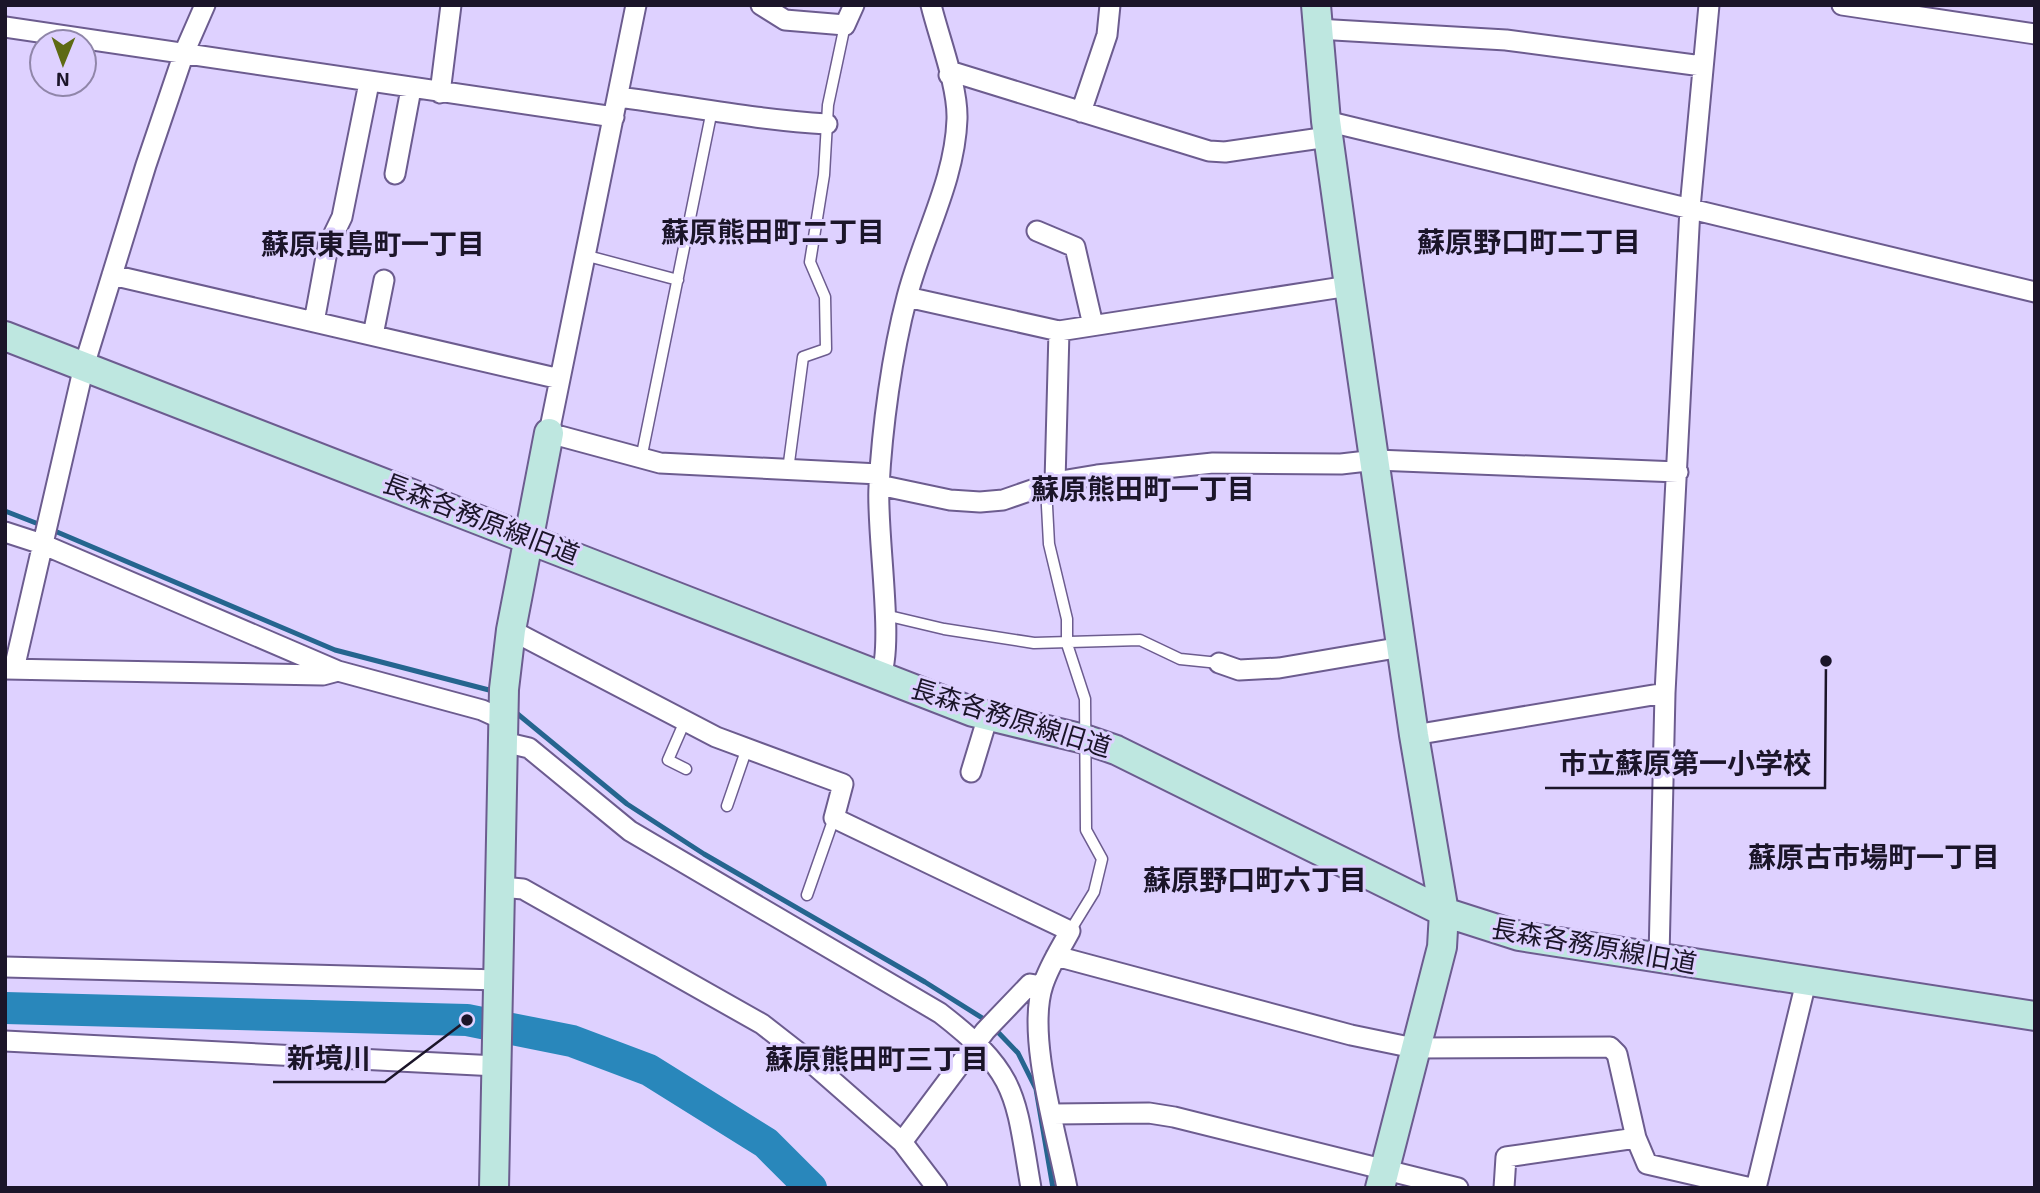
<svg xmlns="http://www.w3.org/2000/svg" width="2040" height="1193" viewBox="0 0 2040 1193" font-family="'Exo 2','Noto Sans JP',sans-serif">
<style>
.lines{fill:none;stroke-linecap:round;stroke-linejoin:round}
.stream{stroke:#25658f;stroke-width:5}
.river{stroke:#2987bb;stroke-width:32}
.lane-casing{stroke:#6c5c8f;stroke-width:13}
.street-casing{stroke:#6c5c8f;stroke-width:23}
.secondary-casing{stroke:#6c5c8f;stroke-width:32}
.lane{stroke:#fff;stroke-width:10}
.street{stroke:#fff;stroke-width:19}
.secondary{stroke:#bee7e0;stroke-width:28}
.labels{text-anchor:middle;stroke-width:6;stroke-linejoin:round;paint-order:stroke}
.street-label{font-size:26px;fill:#1b1529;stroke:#ded1ff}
.neighbourhood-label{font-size:28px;font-weight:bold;fill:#1b1529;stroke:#ded1ff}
.leader{fill:none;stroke:#1b1529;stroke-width:2.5}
.callout-dot{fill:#1b1529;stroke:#ded1ff;stroke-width:2.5}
.callout-label{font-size:28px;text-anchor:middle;font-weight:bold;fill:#1b1529;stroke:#ded1ff;stroke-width:6;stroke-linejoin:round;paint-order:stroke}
</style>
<rect width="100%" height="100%" fill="#ded1ff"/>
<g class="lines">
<path class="stream" d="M5,511L41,525
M50,529L335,650L489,690L495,695
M514,711L627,804L704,854L925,982L987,1021
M994,1028L1018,1053L1036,1089L1053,1188"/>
<path class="river" d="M5,1008L467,1020L572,1041L649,1070L766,1143L811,1188"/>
<defs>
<path id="lane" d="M584,255L678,280
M641,459L712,110
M788,470L803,357L826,349L825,297L810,262L824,175L828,105L845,25
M1046,487L1049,544L1067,619V644L1085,699L1086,830L1102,859L1094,892L1070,931
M885,615L944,629L1034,643L1140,640L1180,659L1219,663
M685,721L668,760L686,769
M727,806L747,748
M807,895L834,818"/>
<path id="street" d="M636,5L549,433L660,463L879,474
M761,5L785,20L845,25L854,5
M1842,5L2035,34
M5,27L614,117
M1317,29L1506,40L1702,66
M949,75L956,73L1209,151L1225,152L1328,137
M440,93L451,5
M618,97C688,106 756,120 827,124
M1081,112L1107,35L1110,5
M1326,121L2035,292
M395,174L411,89
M1037,231L1075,247L1093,325
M112,275L560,379
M907,297L1059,331L1349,286
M314,322L328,246L342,217L369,83
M373,335L384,280
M1055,482L1059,331
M879,485L950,500L980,502L1003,500L1055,482L1097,475L1213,463L1341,464L1376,460L1678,472
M5,532L42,544L338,671L323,675L5,669
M511,630L716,737L843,784L834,818L1070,931C1061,948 1049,966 1043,985C1026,1035 1057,1135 1067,1188
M1219,663L1239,670L1279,668L1402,647
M14,669L84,366L146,165L184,53L205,5
M338,671L482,710L504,720
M880,677C895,648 876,529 879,487C882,428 892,354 907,297C922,238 955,181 957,119C958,86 939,38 931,5
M1414,735L1665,693
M504,742L529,748L630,831L940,1013C1019,1074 1015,1095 1031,1188
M971,772L988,716
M501,887L523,889L762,1024L812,1063L902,1142L937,1188
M1056,956L1351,1035L1414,1048L1610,1047L1617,1054L1636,1138L1647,1164L1751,1188
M1659,958L1665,693L1690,208L1709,5
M5,967L499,980
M5,1041L497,1066
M1053,1114L1149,1113L1174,1117L1458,1188
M902,1142L985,1031L1030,984L1042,986
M1504,1188L1506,1157L1636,1138
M1756,1188L1806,982"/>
<path id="secondary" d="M1316,5L1326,121L1349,286L1414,735L1444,912L1442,947L1380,1188
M5,336L973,712L1084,739L1116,750L1444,912L1519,936L2035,1016
M494,1188L504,689L511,630L549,433"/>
</defs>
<use href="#lane" class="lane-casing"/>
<use href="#street" class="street-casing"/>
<use href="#secondary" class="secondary-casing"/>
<use href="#lane" class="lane"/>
<use href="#street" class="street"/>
<use href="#secondary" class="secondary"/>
</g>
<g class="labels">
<g class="street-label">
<text transform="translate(481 519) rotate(21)" y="9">長森各務原線旧道</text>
<text transform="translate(1011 718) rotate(17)" y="9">長森各務原線旧道</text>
<text transform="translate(1594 946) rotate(10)" y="9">長森各務原線旧道</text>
</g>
<g class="neighbourhood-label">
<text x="773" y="242">蘇原熊田町二丁目</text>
<text x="1529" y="252">蘇原野口町二丁目</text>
<text x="373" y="254">蘇原東島町一丁目</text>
<text x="1143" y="499">蘇原熊田町一丁目</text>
<text x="1874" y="867">蘇原古市場町一丁目</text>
<text x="1255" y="890">蘇原野口町六丁目</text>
<text x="877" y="1069">蘇原熊田町三丁目</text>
</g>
</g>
<path class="leader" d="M1826 661L1825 788H1545M467 1020L385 1082H273"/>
<g class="callout-dot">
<circle cx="1826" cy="661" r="7"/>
<circle cx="467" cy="1020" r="7"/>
</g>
<g class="callout-label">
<text x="1685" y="773">市立蘇原第一小学校</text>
<text x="329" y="1068">新境川</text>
</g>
<rect width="2040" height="1193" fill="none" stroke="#1b1529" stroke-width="14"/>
<g transform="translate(63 63) rotate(181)"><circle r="33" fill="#ded1ff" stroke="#9086a9" stroke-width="2"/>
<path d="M0-5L12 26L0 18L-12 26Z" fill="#5e6a13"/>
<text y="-10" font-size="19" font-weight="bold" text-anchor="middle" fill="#1b1529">N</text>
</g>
</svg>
